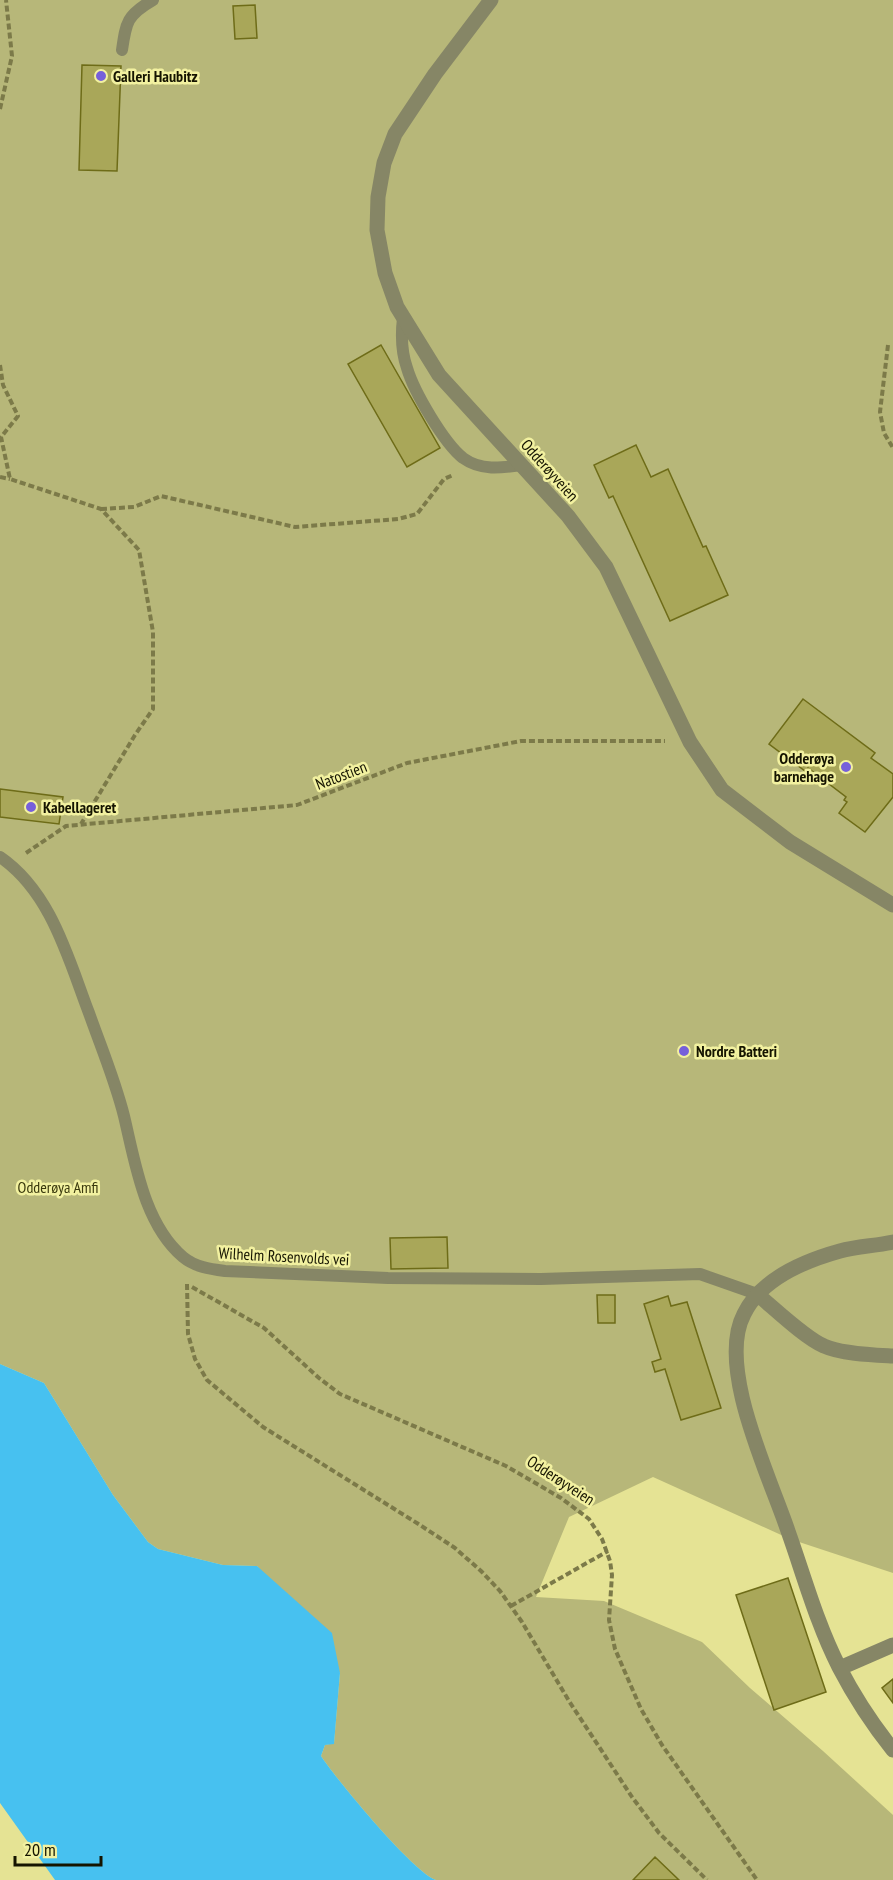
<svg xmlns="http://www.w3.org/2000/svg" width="893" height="1880" viewBox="0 0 893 1880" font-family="'PT Sans Narrow',sans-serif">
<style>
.green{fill:#b7b779}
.water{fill:#47c1f0}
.building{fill:#a9a759;stroke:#6e6c18;stroke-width:1.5}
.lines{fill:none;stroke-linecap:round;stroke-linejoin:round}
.path{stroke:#7c7a49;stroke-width:4;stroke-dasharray:6 3;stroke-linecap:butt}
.lane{stroke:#868666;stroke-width:12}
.street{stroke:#868666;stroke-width:15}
.poi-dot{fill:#7660da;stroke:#f2f1a0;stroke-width:2}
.labels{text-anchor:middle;stroke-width:5;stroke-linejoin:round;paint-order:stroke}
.poi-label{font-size:16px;font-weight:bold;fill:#151400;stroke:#f2f1a0;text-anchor:start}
.street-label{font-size:16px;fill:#151400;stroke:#f2f1a0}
.park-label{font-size:16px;fill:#3a390d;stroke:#f2f1a0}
</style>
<rect width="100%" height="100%" fill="#e5e394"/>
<path class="green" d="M0,0H893V1573L790,1539L653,1477L569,1517L536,1597L604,1601L702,1642L750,1688L823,1751L893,1815V1880H436C414,1873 336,1779 321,1756L325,1745L334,1743L340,1673L257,1566L223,1565L158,1549L148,1542L113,1495L44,1383L0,1364Z"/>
<path class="water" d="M0,1364L44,1383L113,1495L148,1542L158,1549L223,1565L257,1566L332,1633L340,1673L334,1744L325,1745L321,1756C336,1779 414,1873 436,1880H55L0,1803Z"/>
<path class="building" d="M255,5L257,38L235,39L233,6Z
M82,65L121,66L117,171L79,170Z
M381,345L440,448L407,467L348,364Z
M636,445L651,477L668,469L703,547L706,546L728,595L670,621L613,496L609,498L594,465Z
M803,699L875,753L871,758L893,774V797L865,832L839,813L847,802L844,800L846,797L808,768L805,771L769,744Z
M0,789L63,797L59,824L0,817Z
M447,1237L448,1268L391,1269L390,1238Z
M597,1295H615V1323H598Z
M668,1296L671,1306L687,1302L721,1408L681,1420L665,1369L655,1372L652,1362L661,1359L644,1304Z
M788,1578L826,1692L774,1710L736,1595Z
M893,1679V1703L882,1688Z
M655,1857L679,1880H633Z"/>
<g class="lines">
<path class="path" d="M0,109L12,56L6,0
M888,345L880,412L884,433L893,448
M0,365L3,385L18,416L1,437L10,479L101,509L139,550L153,632V709L135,735L81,824
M0,477L10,479
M101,509L134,507L161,496L295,527L398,519L417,514L444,479L453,475
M26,853L66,826L297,805L407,763L521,741H665
M187,1284L188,1334L195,1359L207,1380L263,1427L420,1525L455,1548L481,1571L500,1591L522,1622L569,1701L632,1797L659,1833L707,1880
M192,1287L264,1328L319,1378L340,1394L506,1466L561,1498L589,1519L602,1539L610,1561L612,1575L609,1620L615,1649L641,1709L662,1745L757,1880
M511,1606L608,1551"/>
<path class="lane" d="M122,50C126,22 127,15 153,0
M403,318C401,335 401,351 407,368C414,392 444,443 463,458C481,471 501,468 521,465
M0,857C51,892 68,958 89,1013C101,1047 115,1080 124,1116C135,1162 144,1224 183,1257C195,1267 210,1269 225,1271L388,1278L541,1279L700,1274L757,1294"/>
<path class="street" d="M491,0L435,74L395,134L384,163L378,197L377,230L385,273L397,307L439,375L568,516L606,567L690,742L722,790L790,842L893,905
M893,1242C875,1246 857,1246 840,1251C804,1261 761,1279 744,1314C716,1367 770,1477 788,1531C804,1576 817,1624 839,1667C854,1696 873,1725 893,1750
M757,1294C774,1308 805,1338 824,1346C841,1354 874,1355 893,1356
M840,1668L893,1645"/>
</g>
<g class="poi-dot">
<circle cx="101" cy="76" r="6"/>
<circle cx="846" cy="767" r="6"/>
<circle cx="31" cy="807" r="6"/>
<circle cx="684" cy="1051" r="6"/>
</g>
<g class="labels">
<g class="poi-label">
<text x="113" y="82">Galleri Haubitz</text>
<text x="834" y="764" text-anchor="end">Odderøya<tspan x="834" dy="18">barnehage</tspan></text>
<text x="43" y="813">Kabellageret</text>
<text x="696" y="1057">Nordre Batteri</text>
</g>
<g class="street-label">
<text transform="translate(550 470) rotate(48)" y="6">Odderøyveien</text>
<text transform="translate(341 775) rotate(-21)" y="6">Natostien</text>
<text transform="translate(284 1256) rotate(3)" y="6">Wilhelm Rosenvolds vei</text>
<text transform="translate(561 1480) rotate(33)" y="6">Odderøyveien</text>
</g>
<g class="park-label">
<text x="58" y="1193">Odderøya Amfi</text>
</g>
</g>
<path d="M15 1856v9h86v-9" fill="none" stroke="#151400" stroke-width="3"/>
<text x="24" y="1856" font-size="18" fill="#151400" stroke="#f2f1a0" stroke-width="4.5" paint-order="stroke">20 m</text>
</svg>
